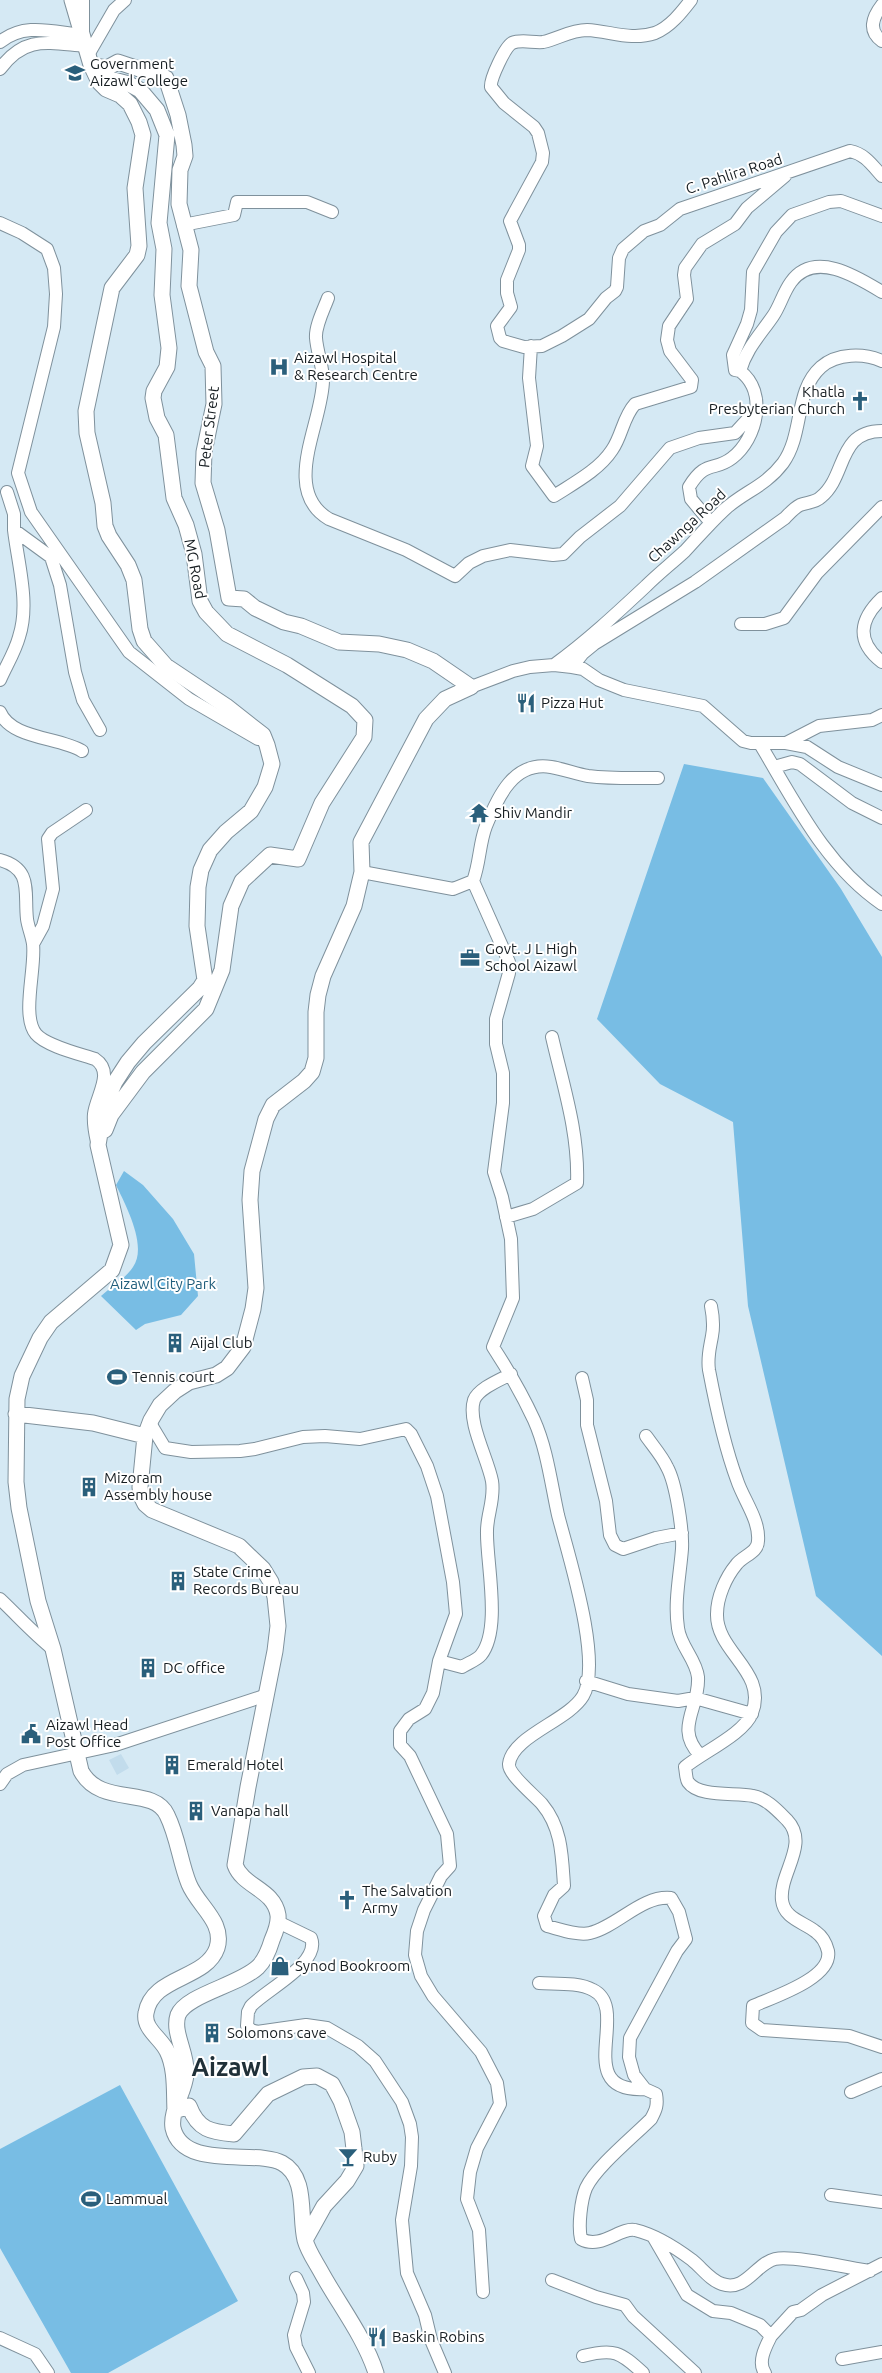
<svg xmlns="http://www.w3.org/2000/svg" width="882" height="2373" viewBox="0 0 882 2373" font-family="Ubuntu,sans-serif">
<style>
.built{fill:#c2dcec}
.green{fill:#78bde4}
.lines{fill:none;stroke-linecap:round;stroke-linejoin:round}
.minor-casing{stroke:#7f919c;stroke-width:14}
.major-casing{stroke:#7f919c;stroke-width:17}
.minor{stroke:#fff;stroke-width:12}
.major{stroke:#fff;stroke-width:15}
.labels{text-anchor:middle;stroke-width:4;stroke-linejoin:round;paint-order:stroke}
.poi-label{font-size:15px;fill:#171e22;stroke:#fff;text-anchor:start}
.street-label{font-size:15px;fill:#171e22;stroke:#fff}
.park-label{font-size:15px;fill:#205e7c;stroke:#fff}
.town-label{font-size:25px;font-weight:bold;fill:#203038;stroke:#fff}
</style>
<rect width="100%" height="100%" fill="#d5e9f4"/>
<path class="built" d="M121,1754L129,1768L117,1775L109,1760Z"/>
<path class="green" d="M684,764L763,778L841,889L882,957V1656L816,1596L748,1306L733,1122L660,1084L597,1019Z
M124,1171L143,1185L173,1219L194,1254L198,1296L181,1315L145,1324L136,1330L101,1296C111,1287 126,1278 133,1267C148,1246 125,1204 116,1185Z
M120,2085L238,2301L108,2373H71L0,2248V2149Z"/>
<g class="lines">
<defs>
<path id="minor" d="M691,0C681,13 670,27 655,33C631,41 610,31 587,30C570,30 558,39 543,42C533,43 521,39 512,43C505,47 490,79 491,87L504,103L534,127L538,133L543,153L542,162L510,221L519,245V250L507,280V293L511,307L497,326L500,338L503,341L524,347L542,346L562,336L589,319L606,298L615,291L617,287L619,258L623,249L644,231L660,225L680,209L850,151C865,154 872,165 882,176
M882,5C872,18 868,31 882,41
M0,42C25,22 52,32 83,35V0
M88,55L114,10L125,0
M0,69C25,35 48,43 85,46
M0,223L22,233L47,249L54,268L56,294L54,327L18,473L31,512L129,652L189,699L258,739
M183,225L234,215L237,202H307L332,212
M328,298C324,309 315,326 316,338C317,352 323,366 323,380C323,422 280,490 329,519L406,550L455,576L469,563L483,556L510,550L553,555L563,554L580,537L620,506L670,448L699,438L735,433L757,409
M531,346L529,378L537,446L532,466L554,496C574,483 599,470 612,450C622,436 623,417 635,404L691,387L692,380L670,351L667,340L669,326L687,299L684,275L685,268L702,244L735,224L747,208L785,176
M740,371L735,370L733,355L747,324L751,310L753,272L776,232L792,215L829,202L841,201L882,216
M7,492L14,514V530L51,557L60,585L75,672L83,700L100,730
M711,523L691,499L689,487C706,459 714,472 732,458C757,439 768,392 740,371C746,349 760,335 773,316C780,306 783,293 791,282C814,250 856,276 882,292
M882,598C860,619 855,641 882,662
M741,624H765L784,618L817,573L882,507
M554,665C587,641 616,614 646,586C658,574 672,563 685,551C698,537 710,523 724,510C743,492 765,487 783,463C804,434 794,391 821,367C837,353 864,353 882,361
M572,667L583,653L594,644L695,582L785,518C790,513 794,508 800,505C807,502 815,503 821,497C847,476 837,431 882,431
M0,680C6,666 15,652 19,637C30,604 18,564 14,530
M471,687L513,671L530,667L554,665L572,667L583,669L599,680L624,690L703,706L743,741L751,743H786L807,747L838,767L882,785
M0,712C11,739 59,737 82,751
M786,743L819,726L872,720L882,715
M760,744C795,802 825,865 882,904
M774,767L792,762L800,764L852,803L882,818
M0,860C33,869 24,892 27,919C28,927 32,936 33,944C36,968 21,1016 36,1034C46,1046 80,1054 95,1059C115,1072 96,1096 94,1114C93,1124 95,1133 97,1142
M362,872L453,889L473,881C480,863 479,844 486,826C498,796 514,761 551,767C564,769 576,774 588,776C612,779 634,778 658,778
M473,881L509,962V973L496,1019V1044L503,1073V1103L494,1172L502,1197L511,1239L513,1298L493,1347C508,1370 522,1394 534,1420C547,1449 551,1483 558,1515C568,1554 603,1662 583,1696C568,1721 512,1736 509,1764C508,1774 534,1795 542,1804C562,1828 562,1856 564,1886L554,1895L544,1916L547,1926C559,1929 578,1936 590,1933C618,1926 642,1895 671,1898L679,1912L686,1939L677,1951L630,2038L629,2057L634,2075L645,2089L656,2094C658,2105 656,2110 651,2119C633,2137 596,2167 586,2188C581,2200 578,2226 581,2239C601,2250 620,2227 635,2230C656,2235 676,2248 692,2260C702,2268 710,2280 722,2284C746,2292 755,2264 775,2259C793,2255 849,2268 870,2271
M33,944L43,926L53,889L48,839L52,833L86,810
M506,1217L533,1209L577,1183C579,1133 563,1085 552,1037
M711,1306C713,1316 714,1326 712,1336C710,1348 707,1357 709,1370C716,1407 724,1445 737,1480C743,1499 760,1520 758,1541C758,1553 742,1556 736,1565C726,1577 717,1597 717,1614C716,1652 768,1672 752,1713C744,1734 703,1752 685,1767C686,1772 686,1779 688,1782C699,1798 736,1792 753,1796C766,1798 778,1811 787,1820C810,1844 779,1873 782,1900C784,1919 804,1922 816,1932C823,1937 826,1943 828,1951C833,1978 773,1997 753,2006L752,2023L762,2030L849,2036L882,2047
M582,1378L587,1400V1425L606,1501L610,1535L615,1545L623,1549L656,1538L682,1533
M150,1423L165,1448L191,1452L240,1451L255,1449L303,1437L325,1436L360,1439L406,1429L411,1434L427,1466L437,1496L453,1582L456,1614L439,1661L433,1693L425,1709L409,1719L400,1731V1745L410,1756L447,1834L450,1866L441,1876L424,1910L417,1931L415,1955L421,1976L433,1996L481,2052L497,2083L500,2104L477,2148L470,2172L467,2199L479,2230L483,2292
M646,1436C653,1446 662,1456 667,1467C676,1483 683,1530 682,1549C680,1575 674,1602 678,1628C680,1646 696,1659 698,1677C700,1708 674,1728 700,1755
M0,1599C18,1616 34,1634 53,1649
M439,1661L462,1667C468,1663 477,1660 481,1655C502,1629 486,1561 487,1531C487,1514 495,1499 492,1481C488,1459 467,1422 474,1400C479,1388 500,1380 511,1374
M586,1681L628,1694L678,1701L695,1698L752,1714
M0,1784L7,1774L23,1765L115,1745L267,1695
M278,1922L311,1938C321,1963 267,1989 251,2006L248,2012L247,2026L251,2030L257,2032L306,2025L327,2028L358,2046L375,2061L402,2102L410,2124L412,2137L411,2166L402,2220L407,2273L425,2315L431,2340L445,2373
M539,1983C555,1984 579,1982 593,1990C632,2009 570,2093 645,2089
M851,2092L882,2079
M831,2195L882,2202
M654,2238L687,2295L713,2311L731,2313L760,2325L771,2336L793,2312L801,2310L822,2295L882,2264
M296,2278L303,2293L304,2302L294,2335L296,2347L309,2373
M552,2280L596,2297L625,2305L633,2316L695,2373
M0,2338L35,2354L48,2373
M583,2356C614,2348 620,2352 643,2373
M842,2359L882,2352
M765,2373C757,2362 766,2346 771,2336"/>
<path id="major" d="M72,0L91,65L102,77L129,84L140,90L157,110L167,135L159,223L164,249L162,295L169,348L167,367L154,391L153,398L157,418L166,435L174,498L186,525L194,554L200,601L206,612L227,634L287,665L352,706L365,720L364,737L322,803L298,859L270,855L242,881L231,906L222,970L206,1009L143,1072L111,1115L105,1130
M91,65L99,82L106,89L120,95L130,104L139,122L143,135L135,188L139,246L137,255L112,288L86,411L87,433L103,503L105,526L109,536L128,565L134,580L140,629L144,641L166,666L226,706L263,735L267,745L272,764L265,787L251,811L226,832L210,850L201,870L198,887L197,926L205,980L200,988L144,1043L128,1062L115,1082L105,1104L98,1145L121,1245L112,1270L51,1322L40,1338L22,1376L17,1399L16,1482L19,1508L38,1601L53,1649L81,1771C101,1808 153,1785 167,1815C178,1837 180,1862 189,1884C198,1906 225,1922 217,1948C206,1980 152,1976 146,2013C143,2029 161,2038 167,2051C176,2069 174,2092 175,2111
M91,65L107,68L118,62L166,78L178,115L184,145L185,156L180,170L179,204L191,250L189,286L206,352L213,366L214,404L204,452L203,483L217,530L229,598L244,599L255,608L284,622L301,626L339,642L379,644L407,650L433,661L471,687
M16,1414L93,1423L145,1436
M175,2111L189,2106C198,2130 211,2132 234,2134L268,2094L303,2077L317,2076L332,2084L341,2101L352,2132L356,2166L347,2181L324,2206L305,2240
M376,2373C364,2336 339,2305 320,2270C315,2261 308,2251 305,2240C299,2216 308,2177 282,2163C257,2149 183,2171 173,2128C170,2110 185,2092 186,2074C188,2054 172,2033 178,2015C186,1995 239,1985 258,1967C265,1960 269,1950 272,1940C275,1933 279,1924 278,1915C274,1889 243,1887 235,1865L248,1787L275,1651L278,1626L275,1597L271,1582L263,1569L239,1546L152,1510L145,1504L141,1496L140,1487L145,1436L151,1420L160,1405L175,1391L189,1382L216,1375L227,1368L243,1347L253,1309L256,1288L250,1200L252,1171L266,1119L273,1105L304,1081L312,1072L316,1058V1012L318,995L323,976L354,906L362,872L361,842L426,719L445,699L471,687"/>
</defs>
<use href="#minor" class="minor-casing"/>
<use href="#major" class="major-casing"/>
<use href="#minor" class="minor"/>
<use href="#major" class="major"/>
</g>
<defs>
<symbol id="university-bare" viewBox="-9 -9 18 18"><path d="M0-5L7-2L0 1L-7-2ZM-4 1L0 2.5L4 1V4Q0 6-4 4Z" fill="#2a5f7b" stroke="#fff" stroke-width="2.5" paint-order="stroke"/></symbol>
<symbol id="hospital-bare" viewBox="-9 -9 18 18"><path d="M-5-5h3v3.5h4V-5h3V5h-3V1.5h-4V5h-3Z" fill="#2a5f7b" stroke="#fff" stroke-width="2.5" paint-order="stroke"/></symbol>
<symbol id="church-bare" viewBox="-9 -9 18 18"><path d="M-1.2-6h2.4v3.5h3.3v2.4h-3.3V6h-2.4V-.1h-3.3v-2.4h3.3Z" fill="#2a5f7b" stroke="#fff" stroke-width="2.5" paint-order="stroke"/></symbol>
<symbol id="restaurant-bare" viewBox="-9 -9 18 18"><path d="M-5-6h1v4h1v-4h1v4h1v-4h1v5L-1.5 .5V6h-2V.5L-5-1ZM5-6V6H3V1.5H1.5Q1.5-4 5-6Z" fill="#2a5f7b" stroke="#fff" stroke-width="2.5" paint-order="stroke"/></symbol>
<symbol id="temple-bare" viewBox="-9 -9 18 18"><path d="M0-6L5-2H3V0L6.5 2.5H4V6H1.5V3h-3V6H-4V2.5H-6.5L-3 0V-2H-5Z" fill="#2a5f7b" stroke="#fff" stroke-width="2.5" paint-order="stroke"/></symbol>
<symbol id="office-bare" viewBox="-9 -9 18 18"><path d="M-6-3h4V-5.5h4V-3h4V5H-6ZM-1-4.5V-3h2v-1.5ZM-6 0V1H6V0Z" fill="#2a5f7b" stroke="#fff" stroke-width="2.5" paint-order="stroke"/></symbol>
<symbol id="building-bare" viewBox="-9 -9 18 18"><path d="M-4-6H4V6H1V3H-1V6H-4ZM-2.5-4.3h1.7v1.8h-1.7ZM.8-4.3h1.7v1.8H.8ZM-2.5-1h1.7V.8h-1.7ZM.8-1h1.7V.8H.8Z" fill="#2a5f7b" stroke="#fff" stroke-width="2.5" paint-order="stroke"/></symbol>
<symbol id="stadium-bare" viewBox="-9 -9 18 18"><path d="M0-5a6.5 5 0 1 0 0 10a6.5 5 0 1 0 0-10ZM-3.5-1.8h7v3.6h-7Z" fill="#2a5f7b" stroke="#fff" stroke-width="2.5" paint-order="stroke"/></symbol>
<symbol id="civic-bare" viewBox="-9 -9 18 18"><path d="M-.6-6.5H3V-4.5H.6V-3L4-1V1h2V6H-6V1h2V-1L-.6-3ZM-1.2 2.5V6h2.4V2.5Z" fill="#2a5f7b" stroke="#fff" stroke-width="2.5" paint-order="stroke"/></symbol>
<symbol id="shop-bare" viewBox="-9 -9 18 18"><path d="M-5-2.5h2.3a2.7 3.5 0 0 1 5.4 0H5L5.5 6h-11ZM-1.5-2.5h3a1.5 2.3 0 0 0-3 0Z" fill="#2a5f7b" stroke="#fff" stroke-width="2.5" paint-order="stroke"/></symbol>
<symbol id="bar-bare" viewBox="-9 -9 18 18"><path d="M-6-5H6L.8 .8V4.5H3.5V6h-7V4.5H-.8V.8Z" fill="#2a5f7b" stroke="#fff" stroke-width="2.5" paint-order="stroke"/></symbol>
</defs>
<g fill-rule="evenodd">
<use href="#university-bare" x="61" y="59" width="28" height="28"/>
<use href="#hospital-bare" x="265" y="353" width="28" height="28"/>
<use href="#church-bare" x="846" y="387" width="28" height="28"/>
<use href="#restaurant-bare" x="512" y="689" width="28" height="28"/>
<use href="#temple-bare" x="465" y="799" width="28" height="28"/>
<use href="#office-bare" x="456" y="944" width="28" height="28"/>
<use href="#building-bare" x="161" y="1329" width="28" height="28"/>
<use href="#stadium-bare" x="103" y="1363" width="28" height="28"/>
<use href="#building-bare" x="75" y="1473" width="28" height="28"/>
<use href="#building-bare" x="164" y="1567" width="28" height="28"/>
<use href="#building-bare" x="134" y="1654" width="28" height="28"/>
<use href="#civic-bare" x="17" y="1720" width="28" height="28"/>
<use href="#building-bare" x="158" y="1751" width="28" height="28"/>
<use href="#building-bare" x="182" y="1797" width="28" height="28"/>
<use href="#church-bare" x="333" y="1886" width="28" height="28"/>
<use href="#shop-bare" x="266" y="1952" width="28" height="28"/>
<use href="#building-bare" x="198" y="2019" width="28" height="28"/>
<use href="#bar-bare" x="334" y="2143" width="28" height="28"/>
<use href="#stadium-bare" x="77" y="2185" width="28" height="28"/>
<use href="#restaurant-bare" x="363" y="2323" width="28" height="28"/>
</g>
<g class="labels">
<g class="poi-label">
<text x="90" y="69">Government<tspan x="90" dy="17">Aizawl College</tspan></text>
<text x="294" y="363">Aizawl Hospital<tspan x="294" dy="17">&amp; Research Centre</tspan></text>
<text x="845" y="397" text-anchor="end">Khatla<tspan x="845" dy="17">Presbyterian Church</tspan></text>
<text x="541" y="708">Pizza Hut</text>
<text x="494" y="818">Shiv Mandir</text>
<text x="485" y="954">Govt. J L High<tspan x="485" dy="17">School Aizawl</tspan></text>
<text x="190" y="1348">Aijal Club</text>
<text x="132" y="1382">Tennis court</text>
<text x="104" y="1483">Mizoram<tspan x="104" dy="17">Assembly house</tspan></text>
<text x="193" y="1577">State Crime<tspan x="193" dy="17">Records Bureau</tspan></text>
<text x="163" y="1673">DC office</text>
<text x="46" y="1730">Aizawl Head<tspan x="46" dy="17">Post Office</tspan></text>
<text x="187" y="1770">Emerald Hotel</text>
<text x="211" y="1816">Vanapa hall</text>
<text x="362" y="1896">The Salvation<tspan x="362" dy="17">Army</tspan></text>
<text x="295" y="1971">Synod Bookroom</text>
<text x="227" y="2038">Solomons cave</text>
<text x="363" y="2162">Ruby</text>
<text x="106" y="2204">Lammual</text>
<text x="392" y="2342">Baskin Robins</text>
</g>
<g class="street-label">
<text transform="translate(734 174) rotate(-18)" y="5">C. Pahlira Road</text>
<text transform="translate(209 427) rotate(-83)" y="5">Peter Street</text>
<text transform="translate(687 526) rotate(-43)" y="5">Chawnga Road</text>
<text transform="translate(195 569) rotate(79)" y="5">MG Road</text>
</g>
<g class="park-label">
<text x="163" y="1289">Aizawl City Park</text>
</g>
<g class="town-label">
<text x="230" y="2076">Aizawl</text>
</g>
</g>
</svg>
